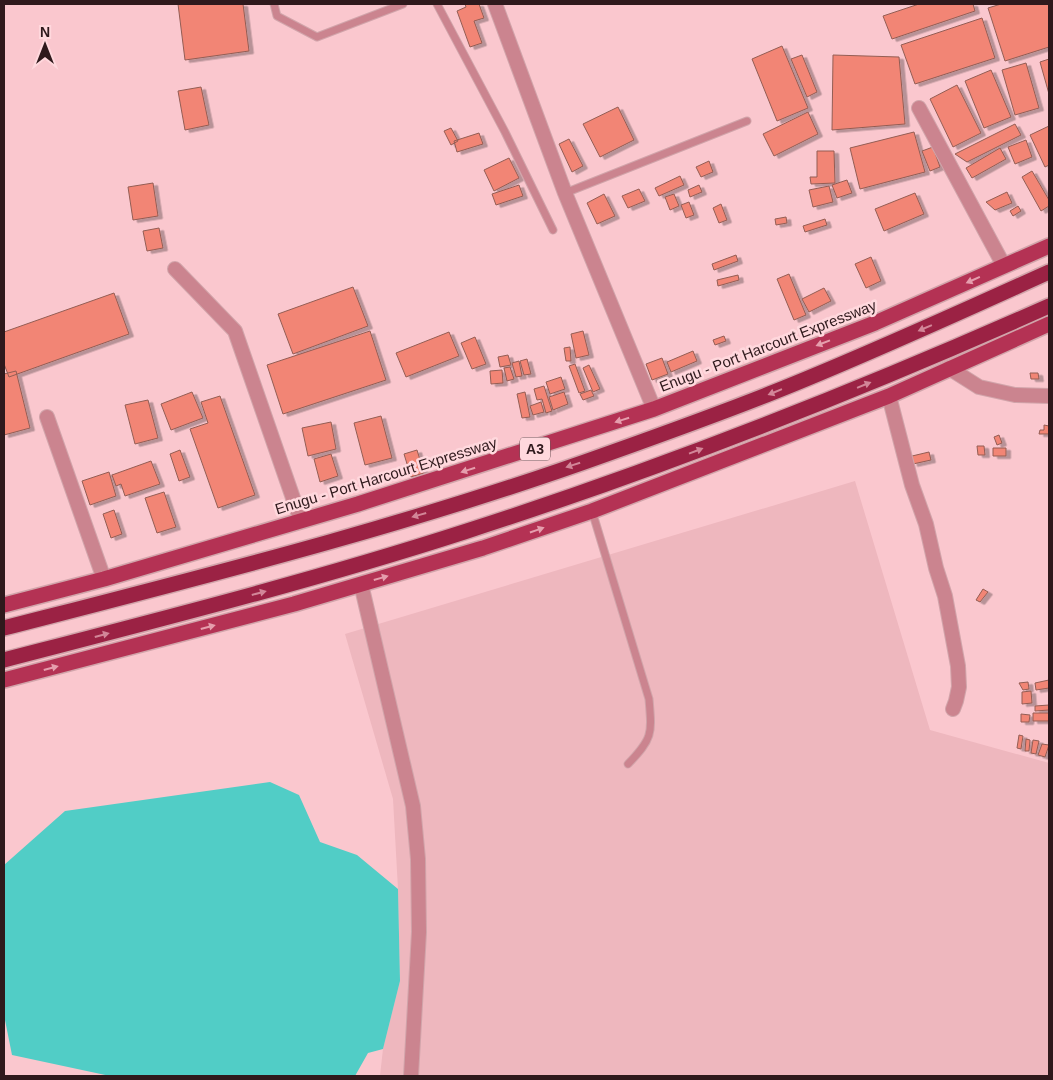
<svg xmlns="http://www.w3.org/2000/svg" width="1053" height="1080" viewBox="0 0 1053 1080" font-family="Helvetica,sans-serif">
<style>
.built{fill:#eeb7be}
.water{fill:#51cdc6}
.building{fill:#f28574;stroke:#935d54;filter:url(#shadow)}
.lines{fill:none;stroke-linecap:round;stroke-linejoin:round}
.lane-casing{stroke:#d1a4aa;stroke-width:9}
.street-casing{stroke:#d1a4aa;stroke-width:16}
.primary-casing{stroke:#d1a4aa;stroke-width:18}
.highway-casing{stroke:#d1a4aa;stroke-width:18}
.lane{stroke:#cb848f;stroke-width:7}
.street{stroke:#cb848f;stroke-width:14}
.primary{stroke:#b43254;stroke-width:15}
.highway{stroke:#9b2244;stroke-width:15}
.oneway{fill:#e59ead}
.oneway2{fill:#d28698}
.labels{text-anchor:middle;stroke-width:5;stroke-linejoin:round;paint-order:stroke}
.shield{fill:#ffd8dd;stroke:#6d5256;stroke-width:1}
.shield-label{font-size:14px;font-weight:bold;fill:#2f191c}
.street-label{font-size:15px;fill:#2f191c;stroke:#ffd8dd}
</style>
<defs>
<filter id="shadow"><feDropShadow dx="4.5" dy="2.5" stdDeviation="0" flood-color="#0004"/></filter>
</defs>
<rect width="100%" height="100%" fill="#fac7ce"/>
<path class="built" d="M855,481L930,730L1049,763V1076H380L383,1049L400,981L398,889L393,799L345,634Z"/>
<path class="water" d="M270,782L299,795L320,842L357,855L398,889L400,981L383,1049L368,1053L355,1076H110L12,1055L4,1015V865L65,811Z"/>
<path class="building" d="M178,4H243L249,51L185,60Z
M465,4H479L484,18L474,21L482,43L470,47L457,11L466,7Z
M919,4H973L975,11L892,39L883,16Z
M1001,4H1049V47L1005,61L988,8Z
M982,18L995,58L915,84L901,45Z
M782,46L808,108L777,121L752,59Z
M802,55L817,92L807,97L791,59Z
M833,55L899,57L905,124L832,130Z
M1049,59V94L1040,62Z
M1026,63L1039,108L1015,115L1002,70Z
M991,70L1011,117L984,128L965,81Z
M957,85L981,133L953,147L930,99Z
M201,87L209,125L185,130L178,91Z
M618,107L634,140L600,157L583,124Z
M808,112L818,134L774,156L763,134Z
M1015,124L1021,135L967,162L955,154Z
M1049,126V165L1045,167L1030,135Z
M451,128L458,141L451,145L444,131Z
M914,132L925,172L860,189L850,148Z
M479,133L483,144L457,152L454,141Z
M569,139L583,166L572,172L559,144Z
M1026,140L1032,157L1015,164L1008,147Z
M933,147L940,167L930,171L922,151Z
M1000,148L1006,159L972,178L966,168Z
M817,151H834L835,183L811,184L810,177H817Z
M509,158L519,178L494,191L484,170Z
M709,161L713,172L701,177L696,167Z
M1032,171L1049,200V206L1041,211L1022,177Z
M680,176L684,185L659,196L655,188Z
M847,180L852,193L837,198L832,185Z
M153,183L158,216L133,220L128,187Z
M519,185L523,196L496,205L492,194Z
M699,185L702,192L690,197L688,190Z
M829,186L833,202L813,207L809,190Z
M639,189L645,201L628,208L622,196Z
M1007,192L1012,203L995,210L986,202Z
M915,193L924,214L884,231L875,209Z
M604,194L615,216L597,224L587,203Z
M674,194L679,206L670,210L665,197Z
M689,202L694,215L686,218L681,205Z
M721,204L727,220L719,223L713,208Z
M1018,206L1021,211L1013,216L1010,211Z
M786,217L787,223L776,225L775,219Z
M825,219L827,225L805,232L803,226Z
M159,228L163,248L147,251L143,231Z
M736,255L738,261L714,270L712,264Z
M871,257L881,281L866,288L855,264Z
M789,274L806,315L794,320L777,279Z
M738,275L739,280L718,286L717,280Z
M353,287L368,326L293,354L278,314Z
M824,288L831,301L809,312L802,299Z
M114,293L129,334L9,377L4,364V332Z
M370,331L386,380L283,414L267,365Z
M583,331L589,355L576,358L571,334Z
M449,332L459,356L406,377L396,353Z
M724,336L726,341L715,345L713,340Z
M475,337L486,364L472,369L461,343Z
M570,347L571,361H566L564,348Z
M693,351L697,361L671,372L667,362Z
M508,355L511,365L500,367L498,357Z
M662,358L668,374L652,380L646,364Z
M527,359L531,374L524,375L520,361Z
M519,361L522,376L516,377L512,363Z
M575,364L585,391L579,393L569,366Z
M589,365L600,389L593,392L583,368Z
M510,367L514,379L507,381L504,368Z
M502,370L503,383L491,384L490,371Z
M16,371L30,428L4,435V374Z
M1030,373H1038L1039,379H1031Z
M561,377L565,389L550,394L546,382Z
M544,386L552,411L546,413L542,399L537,400L534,389Z
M591,390L594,396L583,400L580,394Z
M192,392L203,418L171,430L161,404Z
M525,392L530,417L522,418L517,394Z
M564,392L568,404L553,410L549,397Z
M220,396L255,495L218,508L190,429L208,423L201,402Z
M148,400L158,438L135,444L125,405Z
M541,402L544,412L533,415L530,406Z
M381,416L392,458L365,465L354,423Z
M331,422L336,449L308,456L302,428Z
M1044,425L1049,426V434H1039L1040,430H1044Z
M999,435L1002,443L997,445L994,437Z
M977,446H984L985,455H978Z
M993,448H1006V456H993Z
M180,450L190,477L179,481L170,454Z
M417,450L424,473L411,477L404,454Z
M929,452L931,460L913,464L912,456Z
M331,454L338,476L320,482L314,459Z
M151,461L160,484L125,496L121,484L116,486L112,475Z
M109,472L116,496L90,505L82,481Z
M164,492L176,527L157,533L145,498Z
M114,510L122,534L111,538L103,514Z
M983,589L988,592L980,602L976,600Z
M1049,680V688L1036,690L1035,683Z
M1028,682L1029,689L1023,690L1019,683Z
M1031,691L1032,703L1022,704V692Z
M1049,705V710L1035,711V706Z
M1033,713H1049V721H1033Z
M1021,714L1030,715L1029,722H1021Z
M1019,735L1023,736L1021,749L1017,748Z
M1026,739L1030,740L1029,751H1025Z
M1033,740L1039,741L1036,754L1031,753Z
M1042,744L1049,745L1045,757L1038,755Z"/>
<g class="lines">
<defs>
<path id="lane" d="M274,4L277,16L317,37L403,4
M437,4L505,132L553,230
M565,193L747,121
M592,511L649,699C652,734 653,738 628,764"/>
<path id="street" d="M495,4L565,193L654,409
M919,108L1004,266
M175,269L235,331L301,521
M949,368L979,387L1015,395L1049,396
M889,396L912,485L926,524L936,568L945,596L958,666L959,687L956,701L953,709
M47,417L104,579
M361,584L413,806L418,859L419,932L411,1076"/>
<path id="primary" d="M4,605L104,579L358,504L654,409L875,323L1049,246
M4,680L294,604L483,548L592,511L889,396L1049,324"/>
<path id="highway" d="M4,628C206,576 410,525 607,454C663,434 719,414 774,392C867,355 958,313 1049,272
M4,660C158,620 312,581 464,532C663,468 858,391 1049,306"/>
</defs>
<use href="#lane" class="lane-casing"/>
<use href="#street" class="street-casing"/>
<use href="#primary" class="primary-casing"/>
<use href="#highway" class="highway-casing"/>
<use href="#lane" class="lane"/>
<use href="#street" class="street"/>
<use href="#primary" class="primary"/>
<use href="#highway" class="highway"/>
</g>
<defs><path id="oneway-solid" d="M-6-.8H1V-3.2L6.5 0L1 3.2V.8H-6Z" transform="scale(1.25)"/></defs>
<g class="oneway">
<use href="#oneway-solid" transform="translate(973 280) rotate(156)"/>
<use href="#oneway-solid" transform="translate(823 343) rotate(159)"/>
<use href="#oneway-solid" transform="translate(622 420) rotate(162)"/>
<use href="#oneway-solid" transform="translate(468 470) rotate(163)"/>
<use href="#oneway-solid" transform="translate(537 530) rotate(-19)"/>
<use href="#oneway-solid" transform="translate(381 578) rotate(-16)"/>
<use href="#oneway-solid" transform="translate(208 627) rotate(-15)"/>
<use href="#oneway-solid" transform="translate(51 668) rotate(-15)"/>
</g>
<g class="oneway2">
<use href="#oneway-solid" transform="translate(925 328) rotate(157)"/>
<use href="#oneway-solid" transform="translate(864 385) rotate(-22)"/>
<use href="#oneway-solid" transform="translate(775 392) rotate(158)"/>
<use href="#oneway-solid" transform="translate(696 451) rotate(-21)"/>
<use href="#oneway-solid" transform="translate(573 465) rotate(162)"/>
<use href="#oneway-solid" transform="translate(419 515) rotate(164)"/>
<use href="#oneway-solid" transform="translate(259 593) rotate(-15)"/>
<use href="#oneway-solid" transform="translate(102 635) rotate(-15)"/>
</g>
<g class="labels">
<rect class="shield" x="520" y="437.5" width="30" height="23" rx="4"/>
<g class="shield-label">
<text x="535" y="454">A3</text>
</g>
<g class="street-label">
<text transform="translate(768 346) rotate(-21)" y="5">Enugu - Port Harcourt Expressway</text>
<text transform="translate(386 476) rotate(-17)" y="5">Enugu - Port Harcourt Expressway</text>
</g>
</g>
<rect width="1053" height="1080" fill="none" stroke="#2f191c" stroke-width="10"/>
<g transform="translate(45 45)" stroke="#ffd8dd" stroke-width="4" paint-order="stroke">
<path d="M0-4L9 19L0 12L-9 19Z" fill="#2f191c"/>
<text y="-8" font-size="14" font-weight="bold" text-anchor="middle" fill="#2f191c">N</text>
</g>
</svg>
